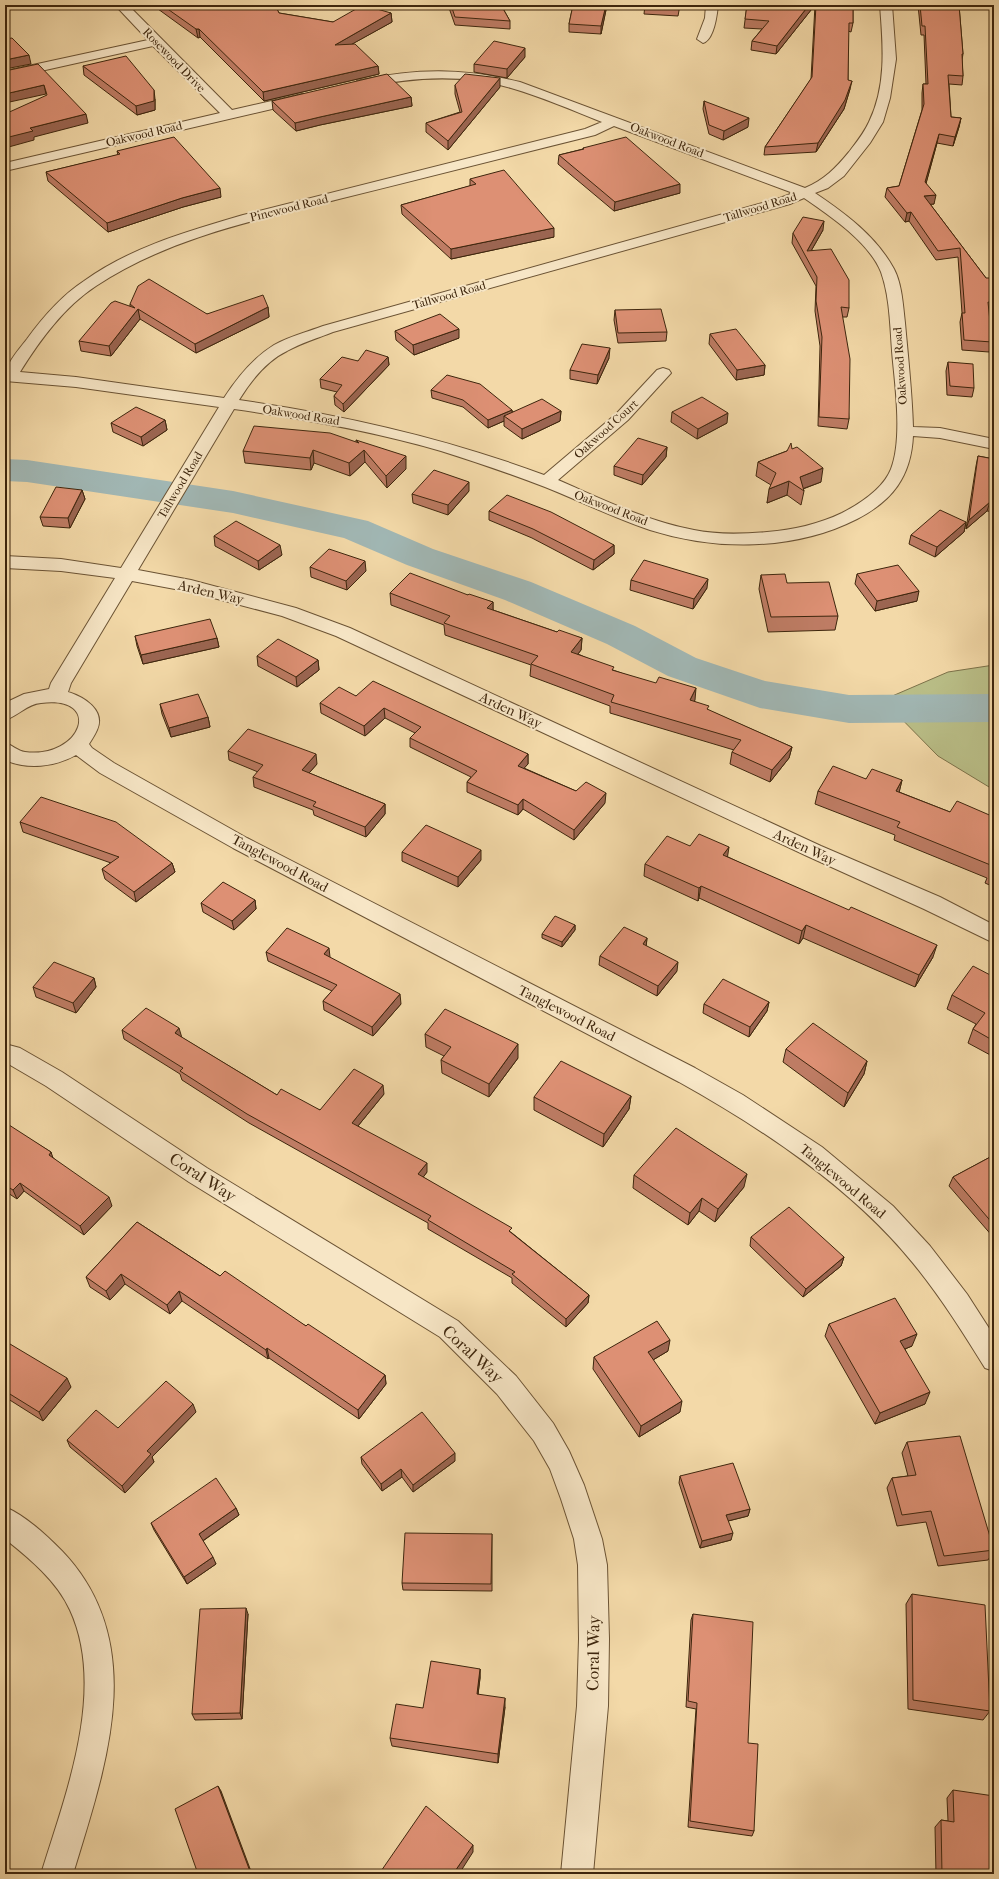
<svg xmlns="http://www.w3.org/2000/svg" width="999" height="1879" viewBox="0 0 999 1879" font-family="'IM FELL French Canon',serif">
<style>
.green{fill:#babf88;stroke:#7c724a}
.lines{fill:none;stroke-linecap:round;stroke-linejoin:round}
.river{fill:#a1b7b4;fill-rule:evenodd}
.minor-casing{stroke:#6b5334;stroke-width:2}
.minor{fill:#f7e6c6;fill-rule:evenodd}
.wall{fill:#be7c64;stroke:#3e260d}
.shaded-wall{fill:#9b6551;stroke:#3e260d}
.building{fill:#dd9074;stroke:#3e260d}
.labels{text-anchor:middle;stroke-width:4;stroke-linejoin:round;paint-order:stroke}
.far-street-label{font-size:12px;fill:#3e260d;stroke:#f7e6c6}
.street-label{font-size:14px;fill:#3e260d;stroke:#f7e6c6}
.near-street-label{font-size:17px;fill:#3e260d;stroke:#f7e6c6}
</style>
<rect width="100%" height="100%" fill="#f3d9a8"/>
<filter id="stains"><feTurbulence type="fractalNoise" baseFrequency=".005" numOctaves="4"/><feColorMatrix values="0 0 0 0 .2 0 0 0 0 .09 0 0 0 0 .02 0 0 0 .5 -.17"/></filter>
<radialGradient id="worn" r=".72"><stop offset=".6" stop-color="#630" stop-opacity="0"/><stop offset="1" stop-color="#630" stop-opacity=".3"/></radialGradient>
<path class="green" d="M994,665V790L938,756L883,700L948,672Z"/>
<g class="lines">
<path class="river" d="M5,459L27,460L233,491L368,521L433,549L531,582L635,626L696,658L765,681L849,695L994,694V722L849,723L760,708L668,676L607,644L505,600L407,565L344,538L233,513L27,482L5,481Z"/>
<defs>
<path id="minor" d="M115,5H128L232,110L302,94L307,95L308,98L307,101L302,102L5,171V163L220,113L153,46L5,79V71L148,40Z
M706,5H718C717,15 714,40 703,43L697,39L705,18Z
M880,5H892L896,59L890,98L883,122L870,143L844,176L828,188L815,193C846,214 876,236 894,269C902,284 903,306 905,323C908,357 912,392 913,427L940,428L994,439V449L940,438L913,436C911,477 892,501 857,519C794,551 716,551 650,530C614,518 580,501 545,487C511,474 476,462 441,451C373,431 304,419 234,409L138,570L191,580L296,608L350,628L821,846L940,897L994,925V943L924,909L807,856L336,636L282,616L191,592L132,581L71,683L68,692C84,697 106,710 97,730C95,735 92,739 89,744L92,748L114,763L247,838L695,1068L743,1095L822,1147L893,1206L930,1246L967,1294L994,1336V1371L985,1368C962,1331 940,1296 913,1263C851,1187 763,1129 679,1082L233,848L100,773L76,755C55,767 27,770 5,760V743C12,745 18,751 25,752C82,759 104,695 41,703C27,704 18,716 5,720V703L24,694L49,689L51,683L115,578L61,571L5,568V556L61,559L121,568L219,407L76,387L5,381C5,364 17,352 27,339C43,317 61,296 84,281C131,247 189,231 243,215L585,129L602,122C572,110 542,97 511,88C462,73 411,77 361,88L357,87L355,84L357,81L361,80C418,68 464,68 520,82L805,188C824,180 836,168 849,152C856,143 864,133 869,122C887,85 883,44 880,5ZM614,126L793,193L780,198L323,326C307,332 288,337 274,345C253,358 237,378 224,398L76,377L20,372C40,340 64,307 96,286C168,238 257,220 339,199C424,178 510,156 595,135ZM804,198C830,216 869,242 881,272C891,300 890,333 893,362C896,392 902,441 891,469C883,489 861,503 842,513C819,524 793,530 767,532C743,534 718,535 694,530C646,521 602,499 558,480L628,420L671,373L669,370L663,368L657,370L616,414L544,475C445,438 344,415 239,400C250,382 266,361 287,351C301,343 318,338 333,332L790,204Z
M5,1044L20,1048L62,1072L207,1168L458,1321L516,1376L553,1423L569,1451L584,1485L602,1539L607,1565L609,1639L608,1706L593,1874H561L577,1706L579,1639L578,1565L574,1539L561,1499L550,1469L534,1441L497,1394L440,1337L189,1182L46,1086L5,1062Z
M5,1507C26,1516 46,1535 62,1551C151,1644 105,1768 73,1874H41C65,1796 107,1690 70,1610C57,1581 29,1558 5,1539Z"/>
</defs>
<use href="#minor" class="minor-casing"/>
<use href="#minor" class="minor"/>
</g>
<path class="wall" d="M157,5H275L279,13L333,22L391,13L392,22L352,44L378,66L379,74L264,101L200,37L198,38L158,9Z
M448,5H501L510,21V29L455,25Z
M573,5H607L601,34L569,32V24Z
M645,5H680L678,16L644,14Z
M747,5H815L776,54L751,50L752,41L762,29L744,28Z
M815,5H853V23L851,32L848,31V80L850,89L844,109L816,152L764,155L765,147L811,79Z
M918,5H959L963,54L962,60L963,76L962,85L949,84L951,117L961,118L959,127L953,146L937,143L926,183L934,204H930L986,278L994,303L991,312H989L992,342L989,352L962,350L960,322L962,313L958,257L936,260L909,221L905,222L885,197L887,188L899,186L922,110V93L923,84H926L924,35H921Z
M525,57L507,78L474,72V64Z
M83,66L155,99V110L137,115L84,75Z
M455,85L500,87L448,150L426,132V123L460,112L455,94Z
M411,97L412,106L320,125L296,131L273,110L272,101Z
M704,101L748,127L723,140L709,134L703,109Z
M583,148L680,193L614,211L558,164L559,155L583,149Z
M117,151L221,197L183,207L108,232L48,181L46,172L118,155Z
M470,179L554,237L451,259L402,214L401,205L470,186Z
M823,230L811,251L849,308L847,317H842L849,419L847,429L818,426L820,346L815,311L816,286L792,243L793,233Z
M130,304L207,314L268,307L269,317L196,353L140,319L111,356L81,351L79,341L130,306Z
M615,310L667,332L666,341L618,343L614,320Z
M395,331L459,338L414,355L396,340Z
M710,334L765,365L764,375L736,380L709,344Z
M388,357L389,365L344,412L335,405L334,396L337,392L321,388L320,379L358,361Z
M609,358L597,384L570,379V370Z
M948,362L974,388L972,397L947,395L946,371Z
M431,390L512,410V412L561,411L560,421L522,439L504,426V421L488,428L463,407L432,398Z
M672,412L727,423L697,439L671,422Z
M165,420L167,430L143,446L113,432L111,423Z
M356,440L406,469L387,488L365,462L350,476L314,463L311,470L245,463L243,451L356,443Z
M667,447L666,457L642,485L614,475V466Z
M792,449L821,482L803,489L804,491L801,505L787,495L767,503L771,485L756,476L758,462Z
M978,456L994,459V512L987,511L966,529L976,466Z
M82,490L85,499L70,528L43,526L40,517Z
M469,491L448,515L413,503L412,494Z
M489,511L614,545V554L593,570L532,538L489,520Z
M966,522L964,532L935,557L909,544L911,535Z
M214,536L282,555L259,570L215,546Z
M310,567L366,571L347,590L311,577Z
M857,574L917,601L875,611L855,584Z
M761,575L787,583L838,616L835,630L768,632L759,589Z
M631,580L707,588L693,609L630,590Z
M390,593L468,595L493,602V610L557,632L582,638L581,650L578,654L613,670L695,700L694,701L708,710L792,747L789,758L770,782L730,764L732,752L734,750L610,713V706L530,676L531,665L445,635L444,625L391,605Z
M135,636L217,638L219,647L143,664L137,646Z
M257,656L318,660L319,670L297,687L258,666Z
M356,696L528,754V764L524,768L576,791L605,803L574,840L523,809L518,815L467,792V782L471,777L410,747V738L415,733L385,718L365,736L321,713L320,703Z
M160,704L208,717L210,727L171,737L162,714Z
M228,751L317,764L309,773L385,804V814L366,837L314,815L313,810L254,787L253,777L258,772L229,760Z
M866,779L902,780L899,792L950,812L994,817V887L985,883L987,878L894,840L895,835L815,804L818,791Z
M20,822L172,863L175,872L136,902L105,879L102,869L111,863L23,832Z
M690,846L728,857L933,957L915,987L803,938L799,944L699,898L698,901L644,876L645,864Z
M402,852L481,860L458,887L402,861Z
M255,900L256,909L234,930L203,912L201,903Z
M575,925V930L562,947L542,938V934Z
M647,938L646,946L677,971L657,996L599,965L600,956Z
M266,952L330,957V958L401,1004L373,1036L324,1010L323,1001L332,991L268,961Z
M994,977V1057L968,1043L973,1029L976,1024L947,1009L952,995Z
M94,978L96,987L76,1013L36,997L33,987Z
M769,1002L767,1011L749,1037L703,1013L704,1004Z
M122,1030L181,1037L277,1095L320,1110L384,1094L358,1126L427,1172L423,1177L512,1233L589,1295L588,1303L566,1327L512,1283V1278L428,1229V1223L249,1123L182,1080L180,1074L124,1039Z
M425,1034L518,1058L489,1097L442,1073L441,1060L444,1056L426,1047Z
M786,1049L867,1061L864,1074L844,1107L783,1062Z
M631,1096L629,1109L603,1147L534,1110V1097Z
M5,1124L51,1152L52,1157L112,1206L84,1235L24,1191L17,1199L5,1191Z
M994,1155V1238L949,1186L953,1177Z
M634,1175L744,1187L715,1222L699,1211L688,1225L633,1188Z
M137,1222L220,1276L306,1326L385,1375L386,1384L359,1419L269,1358L268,1359L182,1301L170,1314L125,1284L110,1300L90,1287L86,1277Z
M751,1237L844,1257L841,1266L803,1297L750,1246Z
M829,1324L912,1346L905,1349L925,1404L875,1424L825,1336Z
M5,1341L71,1387L43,1421L5,1397Z
M668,1351L653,1360L680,1412L639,1437L593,1369L594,1357Z
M196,1412L152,1457L154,1462L125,1493L70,1447L67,1440L118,1428Z
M907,1442L994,1550L988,1560L938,1566L926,1522L897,1526L887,1488L892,1478L908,1476L902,1453Z
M361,1457L455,1461L413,1492L402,1477L382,1491L362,1464Z
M680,1476L750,1509L748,1516L728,1521L731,1540L700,1548L679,1483Z
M236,1508L239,1515L203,1541L216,1564L187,1584L154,1530L151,1523Z
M492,1534V1591L403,1590L402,1583Z
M912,1594L990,1711L983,1720L908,1709L906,1604Z
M248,1614L242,1719L195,1720L192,1714Z
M693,1614L754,1831L752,1836L688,1827L696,1709L686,1707L691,1620Z
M480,1669V1678L478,1694L505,1707L498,1763L392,1746L390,1738L423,1708Z
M953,1790L994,1874H936L935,1827L941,1820L948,1821L947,1798Z"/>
<path class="shaded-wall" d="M606,5H607L601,34V26Z
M809,5H815L776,54L777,46Z
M391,13L392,22L336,53L335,45Z
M196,29H199L200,37L198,38Z
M525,48V57L507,78V69Z
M29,55L31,64L5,69V60Z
M378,66L379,74L264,101L263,92Z
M500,78V87L448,150V141Z
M852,81L850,89L844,109L816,152L818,143Z
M44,85L46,94L5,103V94Z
M154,90L155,99V110L137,115L136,106Z
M411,97L412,106L320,125L296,131L295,123L320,117Z
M86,114L88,123L34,137V140L5,148V138L30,128Z
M749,118L748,127L723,140L724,131Z
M961,118L959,127L953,146L955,137Z
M939,134L937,143L924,191L925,182Z
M680,184V193L614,211L615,202Z
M220,188L221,197L183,207L108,232L107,223L182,198Z
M936,195L934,204L923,205L924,196Z
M911,212L909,221L905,222L907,213Z
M824,221L823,230L807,258V251Z
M554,228V237L451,259V249Z
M268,307L269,317L196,353L195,344Z
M138,309L140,319L111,356L109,346Z
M459,329V338L414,355L413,345Z
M610,348L609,358L597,384L598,375Z
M388,357L389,365L344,412L343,404Z
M765,365L764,375L736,380L737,370Z
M512,410V418L504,416V421L488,428V420Z
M561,411L560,421L522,439V429Z
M728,413L727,423L697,439L698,429Z
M165,420L167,430L143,446L141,437Z
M667,447L666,457L642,485L643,475Z
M313,450L314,463L311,470L310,458Z
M364,450L365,462L350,476L349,463Z
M406,456V469L387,488L386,476Z
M823,468L821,482L802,489L800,477Z
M789,481L787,495L767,503L769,489Z
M469,482V491L448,515V505Z
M82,490L85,499L70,528L68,518Z
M990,502L987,511L966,529L969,520Z
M966,522L964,532L935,557L937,547Z
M280,545L282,555L259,570L258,561Z
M614,545V554L593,570L594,560Z
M365,561L366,571L347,590L346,581Z
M708,579L707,588L693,609L694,599Z
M919,591L917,601L875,611L877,601Z
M493,602V613L487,608Z
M217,638L219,647L143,664L141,655Z
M582,638L581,650L570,664L571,652Z
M5,649L8,659L5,661Z
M318,660L319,670L297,687L296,677Z
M696,688L695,700L689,712L690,700Z
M384,708L385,718L365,736L364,726Z
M208,717L210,727L171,737L169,728Z
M792,747L789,758L770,782L772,770Z
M316,754L317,764L303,780L302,770Z
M528,754V764L518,775V766Z
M902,780L899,793L896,791Z
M606,793L605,803L574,840V830Z
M523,799V809L518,815V805Z
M385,804V814L366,837L365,827Z
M729,847L727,860L723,855Z
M481,850V860L458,887V877Z
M172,863L175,872L136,902L134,892Z
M701,886L699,898L698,901L699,888Z
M255,900L256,909L234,930L232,921Z
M575,925V930L562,947V942Z
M806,925L803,938L799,944L802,931Z
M647,938L646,948L643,944Z
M937,945L933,957L915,987L919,975Z
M329,948L330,957L325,964L324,954Z
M678,962L677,971L657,996L658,986Z
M94,978L96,987L76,1013L73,1003Z
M400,994L401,1004L373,1036L372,1027Z
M769,1002L767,1011L749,1037L750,1027Z
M179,1028L182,1038L175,1033Z
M518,1044V1058L489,1097V1084Z
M867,1061L864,1074L844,1107L848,1093Z
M383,1085L384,1094L353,1132L352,1123Z
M631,1096L629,1109L603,1147L604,1134Z
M51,1152L54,1161L49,1155Z
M427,1163V1172L419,1183L418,1174Z
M747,1174L744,1187L715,1222L718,1209Z
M20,1183L24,1191L17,1199L13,1190Z
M109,1197L112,1206L84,1235L80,1226Z
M702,1198L699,1211L688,1225L690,1213Z
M844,1257L841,1266L803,1297L806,1289Z
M121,1274L125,1284L110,1300L106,1291Z
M179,1291L182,1301L170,1314L167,1305Z
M589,1295L588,1303L566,1327V1319Z
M917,1334L912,1346L895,1353L900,1341Z
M670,1340L668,1351L646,1364L648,1352Z
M267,1348L269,1358L268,1359L266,1350Z
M385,1375L386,1384L359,1419L358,1410Z
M67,1378L71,1387L43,1421L39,1412Z
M930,1392L925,1404L875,1424L880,1413Z
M682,1401L680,1412L639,1437L641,1426Z
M193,1404L196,1412L152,1457L154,1462L125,1493L122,1486L147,1451Z
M455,1453V1461L413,1492V1485Z
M401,1469L402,1477L382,1491L381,1484Z
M236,1508L239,1515L201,1542L199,1534Z
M750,1509L748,1516L724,1522L726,1515Z
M733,1533L731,1540L700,1548L702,1541Z
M213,1557L216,1564L187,1584L184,1577Z
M246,1608L248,1614L242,1719L240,1713Z
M480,1669V1678L477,1703V1694Z
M505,1698V1707L498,1763V1754Z
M218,1786L221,1791L252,1874H251Z
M473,1845V1852L459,1874H453Z"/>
<path class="building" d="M162,5H275L279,13L333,22L363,5L391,13L335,45L355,44L378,66L263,92L199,29H196Z
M451,5H501L510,21L455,17Z
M573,5H606L601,26L569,24Z
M645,5H679V7Z
M747,5H809L777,46L752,41L769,21L745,19Z
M816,5H853V23H849L848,80L852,81L845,100L818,143L765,147L812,77Z
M920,5H959L963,54H962L963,76L948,75L951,117L961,118L955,137L939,134L925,182L936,195L924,196L986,278H991L994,303L988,302L992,342L964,340L962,313H965L960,248L938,251L911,212L907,213L887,188L899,186L924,104L923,84H928L925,26H922Z
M12,38L29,55L5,60V39Z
M494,41L525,48L507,69L474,64Z
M126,56L154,90V101L136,106L83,66Z
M38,64L86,114L30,128L33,131L5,138V114L47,95L44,85L5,94V71Z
M387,74L411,97L320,117L295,123L272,101Z
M465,74L500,78L448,141L426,123L462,112L455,85Z
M704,101L749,118L724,131L709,125Z
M174,137L220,188L182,198L107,223L46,172L120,154L117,151Z
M626,137L680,184L615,202L559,155L584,149L583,148Z
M504,170L554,228L451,249L401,205L476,184L470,179Z
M803,217L824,221L807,251L831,249L849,280V308L841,307L850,359L849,419L819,417L822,337L816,301L817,277L793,233Z
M149,279L207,314L263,295L268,307L195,344L138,309L109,346L79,341L111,303L115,301L135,308L130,304L138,286Z
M661,309L667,332L618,333L615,310Z
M440,314L459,329L413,345L395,331Z
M736,329L765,365L737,370L710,334Z
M582,344L610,348L598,375L570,370Z
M366,350L388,357L343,404L334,396L342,385L320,379L342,357L358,361Z
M948,362L973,364L974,388L950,386Z
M447,375L480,384L512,410L488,420L463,400L431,390Z
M702,397L728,413L698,429L672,412Z
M542,399L561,411L522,429L504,416Z
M136,407L165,420L141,437L111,423Z
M254,426L330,433L359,443L356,440L406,456L386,476L364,450L349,463L313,450L310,458L243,451Z
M638,438L667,447L643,475L614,466Z
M791,443L792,449L797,447L823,468L800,477L804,491L789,481L769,489L776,473L758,462L787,451Z
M978,456L994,459V502H990L969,520Z
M434,470L469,482L448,505L412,494Z
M56,487L82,490L68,518L40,517Z
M507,495L551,512L614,545L594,560L533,529L489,511Z
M940,510L966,522L937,547L911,535Z
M236,521L280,545L258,561L214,536Z
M329,549L365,561L346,581L310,567Z
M644,560L708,579L694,599L631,580Z
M898,565L919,591L877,601L857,574Z
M410,573L468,595L469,594L493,602L487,608L557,632L559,630L582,638L571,652L614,667L612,670L656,683L659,677L696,688L690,700L709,706L707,709L792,747L772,770L732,752L741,740L611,702L614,695L531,664L538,656L444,623L450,616L390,593Z
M785,574L787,583L829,582L838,616L771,617L761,575Z
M210,619L217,638L141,655L135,636Z
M278,639L318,660L296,677L257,656Z
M373,681L528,754L518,766L576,791L586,782L606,793L574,830L523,799L518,805L467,782L477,771L410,738L421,727L384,708L364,726L320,703L339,687L356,696Z
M198,694L208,717L169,728L160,704Z
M248,729L316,754L302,770L385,804L365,827L313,806L316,802L253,777L263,765L228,751Z
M833,766L866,779L872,769L902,780L896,791L950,812L957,801L994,817V872L990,870L993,866L897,827L900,822L818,791Z
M41,797L116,822L172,863L134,892L102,869L119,857L20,822Z
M426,825L481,850L458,877L402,852Z
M699,834L729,847L723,855L849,910L851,907L937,945L919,975L806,925L802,931L701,886L699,888L645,864L667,836L690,846Z
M223,882L255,900L232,921L201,903Z
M555,916L575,925L562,942L542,934Z
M624,927L647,938L643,944L678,962L658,986L600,956Z
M287,928L329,948L324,954L400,994L372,1027L323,1001L337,985L266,952Z
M54,962L94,978L73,1003L33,987Z
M973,966L994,977V1041L973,1029L985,1013L952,995Z
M723,979L769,1002L750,1027L704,1004Z
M146,1008L179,1028L175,1033L277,1095L281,1089L320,1110L354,1069L383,1085L352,1123L427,1163L418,1174L512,1228L509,1231L589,1295L566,1319L512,1274L515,1272L428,1220L431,1216L247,1114L180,1071L183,1068L122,1030Z
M445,1009L518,1044L489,1084L441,1060L451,1047L425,1034Z
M813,1023L867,1061L848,1093L786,1049Z
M561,1061L631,1096L604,1134L534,1097Z
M6,1123L51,1152L49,1155L109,1197L80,1226L20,1183L13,1190L5,1185V1124Z
M676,1128L747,1174L718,1209L702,1198L690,1213L634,1175Z
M994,1155V1225L953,1177Z
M789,1207L844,1257L806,1289L751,1237Z
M137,1222L220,1276L225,1271L306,1326L308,1324L385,1375L358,1410L267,1348L266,1350L179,1291L167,1305L121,1274L106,1291L86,1277Z
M895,1298L917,1334L900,1341L930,1392L880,1413L829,1324Z
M657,1321L670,1340L648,1352L682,1401L641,1426L594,1357Z
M5,1341L67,1378L39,1412L5,1391Z
M166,1381L193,1404L147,1451L151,1454L122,1486L67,1440L96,1410L118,1428Z
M422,1412L455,1453L413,1485L401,1469L381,1484L361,1457Z
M960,1436L994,1550L944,1556L931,1511L902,1515L892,1478L916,1475L907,1442Z
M733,1463L750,1509L726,1515L733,1533L702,1541L680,1476Z
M216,1478L236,1508L199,1534L213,1557L184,1577L151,1523Z
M405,1533L492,1534L491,1584L402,1583Z
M912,1594L985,1605L990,1711L913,1700Z
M246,1608L240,1713L192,1714L200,1609Z
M693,1614L753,1622L748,1743L758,1744L754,1831L690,1821L697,1703L688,1701Z
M431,1661L480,1669L477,1694L505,1698L498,1754L390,1738L396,1704L423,1708Z
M218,1786L251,1874H198L175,1809Z
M953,1790L994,1796V1874H942L941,1820L954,1822Z
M426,1806L473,1845L453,1874H379Z"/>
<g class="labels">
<g class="far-street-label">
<text transform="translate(174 60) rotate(46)" y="4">Rosewood Drive</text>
<text transform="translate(144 134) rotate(-13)" y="4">Oakwood Road</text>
<text transform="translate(667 140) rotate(21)" y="4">Oakwood Road</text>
<text transform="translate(760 207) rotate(-17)" y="4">Tallwood Road</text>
<text transform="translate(289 208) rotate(-14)" y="4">Pinewood Road</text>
<text transform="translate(449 295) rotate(-16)" y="4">Tallwood Road</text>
<text transform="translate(900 366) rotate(-94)" y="4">Oakwood Road</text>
<text transform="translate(301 415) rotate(9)" y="4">Oakwood Road</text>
<text transform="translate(606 429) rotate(-42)" y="4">Oakwood Court</text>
<text transform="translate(180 485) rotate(-59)" y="4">Tallwood Road</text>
<text transform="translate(611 508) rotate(21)" y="4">Oakwood Road</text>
</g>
<g class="street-label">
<text transform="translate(211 592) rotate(13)" y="5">Arden Way</text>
<text transform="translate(511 710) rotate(25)" y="5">Arden Way</text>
<text transform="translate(805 847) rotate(25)" y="5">Arden Way</text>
<text transform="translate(280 863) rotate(28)" y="5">Tanglewood Road</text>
<text transform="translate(567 1013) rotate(27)" y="5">Tanglewood Road</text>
<text transform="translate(843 1181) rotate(40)" y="5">Tanglewood Road</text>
</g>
<g class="near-street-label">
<text transform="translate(203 1177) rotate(33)" y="6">Coral Way</text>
<text transform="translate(473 1354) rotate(43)" y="6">Coral Way</text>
<text transform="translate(593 1653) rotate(-89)" y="6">Coral Way</text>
</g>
</g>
<rect width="999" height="1879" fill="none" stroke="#f3d9a8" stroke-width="20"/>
<rect x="6" y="6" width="987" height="1867" fill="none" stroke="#3e260d" stroke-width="2"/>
<rect x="10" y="10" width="979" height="1859" fill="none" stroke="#3e260d"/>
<rect width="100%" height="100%" filter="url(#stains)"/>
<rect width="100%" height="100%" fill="url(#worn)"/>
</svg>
